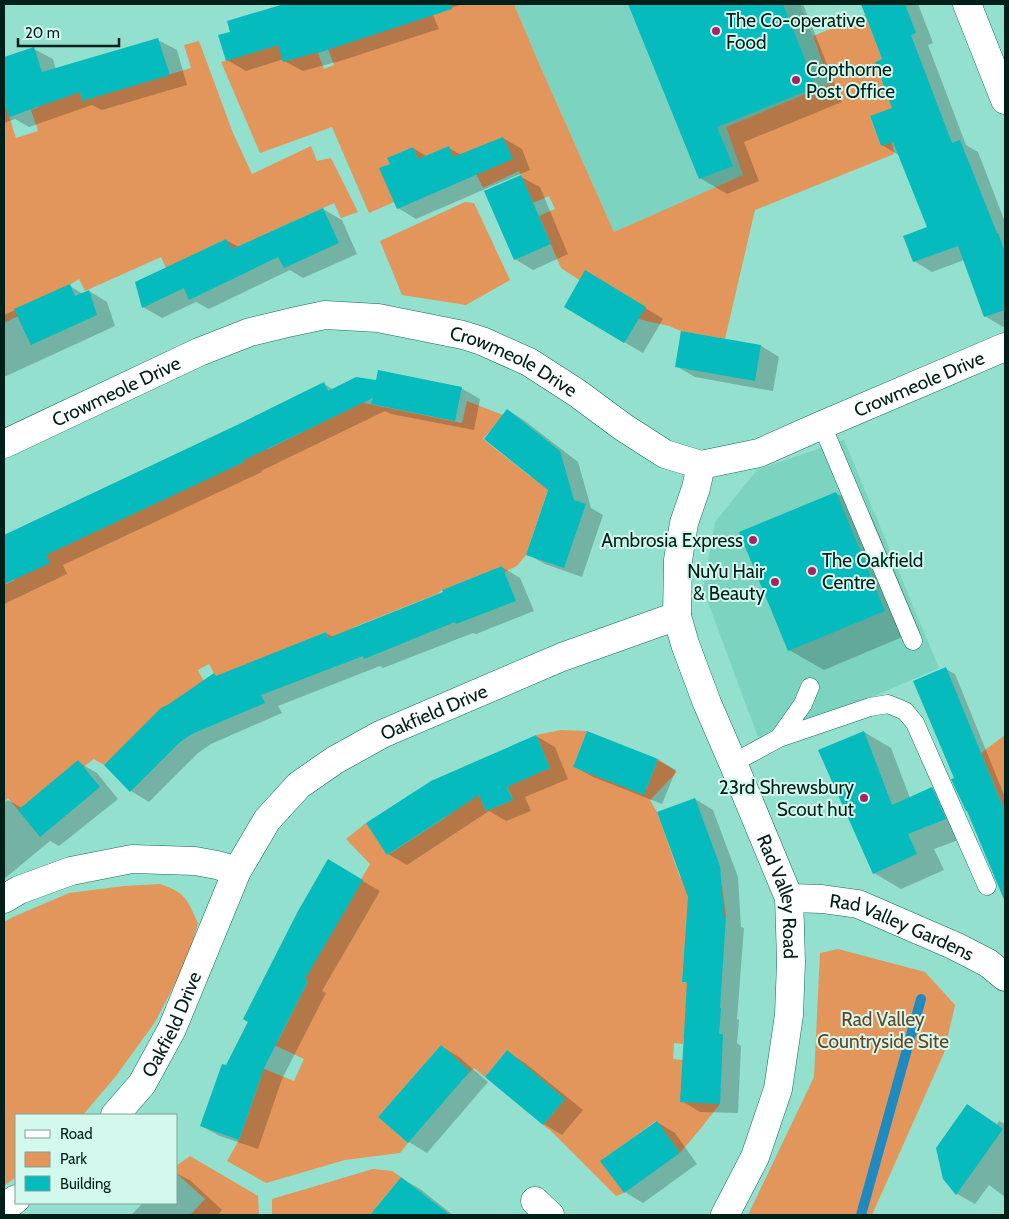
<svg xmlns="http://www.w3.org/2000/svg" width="1009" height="1219" viewBox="0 0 1009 1219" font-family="Cabin,sans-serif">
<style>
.built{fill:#7cd4c0}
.green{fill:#e2965b}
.shadow{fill:#0003}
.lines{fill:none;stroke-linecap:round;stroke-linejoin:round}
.stream{stroke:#208ac0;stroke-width:10}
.building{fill:#06bbbe}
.service-casing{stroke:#126a5a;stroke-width:19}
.minor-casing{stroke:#126a5a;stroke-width:29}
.service{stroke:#fff;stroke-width:18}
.minor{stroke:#fff;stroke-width:28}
.poi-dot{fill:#ab2164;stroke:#d3f9ee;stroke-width:2}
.labels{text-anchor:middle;stroke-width:4;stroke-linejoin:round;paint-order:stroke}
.poi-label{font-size:19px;fill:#001f18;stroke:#d3f9ee;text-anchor:start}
.street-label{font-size:19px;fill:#001f18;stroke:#d3f9ee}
.park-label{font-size:19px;fill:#6a4121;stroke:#d3f9ee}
</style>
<rect width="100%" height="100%" fill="#92e0cd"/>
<path class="built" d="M514,4H800L831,84L726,127L744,175L614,232L537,59Z
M844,440L939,668L817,721L758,737L703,589L715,522L757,470Z"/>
<path class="green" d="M388,4H405L406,6L413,4H514L537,59L614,232L743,175L726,127L830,84L813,36L865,15L882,59L875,62L884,87L898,106L870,117L881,146L892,142L894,154L755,210L725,339L681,331L669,326L638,319L561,268L539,216L555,209L549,196L533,203L519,171L483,188L470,162L453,157L449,147L418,159L413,147L388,158L390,164L380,168L394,202L369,213L332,127L260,153L221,62L278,45L314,42L324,69L334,65L328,49L395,23Z
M199,41L233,133L252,174L311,146L317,161L331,158L358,212L341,218L334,203L232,249L226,239L166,268L161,257L85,291L79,279L18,316L4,323V107L6,106L16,138L38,131L31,110L39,107L36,97L76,78L82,100L191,68L184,45Z
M465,202L474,203L510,280L466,305L402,295L380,241Z
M467,401L503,415L483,439L531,477L559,481L547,492L526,555L517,566L504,572L502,566L442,590L437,594L354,627L330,641L326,632L257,660L218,681L209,664L198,670L206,686L134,736L104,765L94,759L83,767L78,761L18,810L8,798L4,802V585L15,580L9,568L39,539L244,462L238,448L268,449L353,407L360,402L462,423Z
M561,730L587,731L573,767L635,791L646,790L658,759L677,772L650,800L657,812L680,877L692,888L722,886L726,916L687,914L682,982L691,983L683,1044L674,1043L673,1059L683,1060L720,1104L701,1128L680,1153L656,1121L601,1161L624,1193L616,1196L551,1131L543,1125L565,1099L506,1051L485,1077L474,1068L464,1078L448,1063L453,1056L441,1045L378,1117L408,1143L400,1153L345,1160L266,1183L227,1161L239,1140L261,1077L262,1068L294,1081L304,1059L272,1044L278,1041L308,981L275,965L345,907L370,864L346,839L366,823L388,855L443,819L478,793L486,811L513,800L507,786L550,768L536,735Z
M1005,735V812L981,753Z
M160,884C187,893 187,900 198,923L189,957L155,1022L116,1076L83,1115H16V1177L4,1186V922L13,917L69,893L124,886Z
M838,949L925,972L955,1005L944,1053L872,1215H748L814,1077L820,953Z
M190,1156L258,1196L259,1215H190L205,1199L176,1173V1166Z
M373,1169L392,1171L401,1177L377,1206L388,1215H272V1199Z"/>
<path class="shadow" d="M288,4H464L432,13L439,29L337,62H336L303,71L284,61V59L246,71L227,60L232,32L229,22Z
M629,4H803L842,102L744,142L759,181L727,194L700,178Z
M862,4H918L933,43L928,45L966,145L978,152L1005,222V326L1003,327L985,316L964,260L932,272L914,261L928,228L900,156L882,145L893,109L884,59Z
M158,40L177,50L187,85L102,110L92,105L29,127L15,119L4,123V58L34,49L53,59L56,70Z
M503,138L522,149L530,170L485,189L486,191L521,177L540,187L568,254L533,270L515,259L485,189L416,219L398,208L392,165L413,148L428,157L449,148L461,155Z
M323,209L342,220L357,254L303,278L290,270L209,309L196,302L162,318L143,307L226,240L239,247Z
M604,282L663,319L643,353L624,342Z
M70,286L83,294L89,291L107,302L115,326L4,377V315Z
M761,346L779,357L773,391L695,377L676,366Z
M324,384L334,390L461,388L480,399L474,430L391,414L385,411L261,471L262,472L63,565L67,574L4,604V536L238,426Z
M508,410L525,421L578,462L591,508L603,515L582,577L545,564L527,554L549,490Z
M836,493L870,513L919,630L824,670L789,650Z
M502,567L520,578L534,611L476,634L473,633L383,668L380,666L278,706L282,713L211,744L198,753L149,802L131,791L214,675L218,677L326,633L333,637L445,592Z
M946,669L955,674L1005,797V898L1004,897L955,779Z
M864,732L891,748L910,798L932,789L959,805L972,835L934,849L944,870L901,889L874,873Z
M536,736L555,747L568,779L525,797L531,811L506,821L489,811L407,865L388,854Z
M657,760L676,770L662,804L593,777L575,767Z
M78,762L97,773L118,799L59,846L50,841L4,879V801L5,802L8,800L22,808Z
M695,799L713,810L738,877L741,927L744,928L737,1019L739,1020L737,1043L741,1046L738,1113L700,1112L682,1101L688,984L683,981Z
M328,861L380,891L322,991L326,993L282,1079L258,1149L220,1136L201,1126L226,1066Z
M441,1046L459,1057L488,1082L427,1153L409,1142L380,1117Z
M507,1052L525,1063L583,1110L562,1135L544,1124L486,1076Z
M968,1105L997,1124L999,1121L1005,1124V1197L989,1185L975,1204L957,1194Z
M657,1122L675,1133L697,1164L643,1203L625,1192Z
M176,1173L191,1181L222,1210L218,1215H131L143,1203H176Z
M401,1178L420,1189L453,1215H390L379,1206Z"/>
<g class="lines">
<path class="stream" d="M861,1215L921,999"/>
</g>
<path class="building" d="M284,4H451L452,9L318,53V52L283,62L278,45L226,61L218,35L230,32L227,21Z
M628,4H783L816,87L717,127L733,166L699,179Z
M861,4H905L916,33L911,35L952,143L960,140L997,233H998L1005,252V310L984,317L958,246L913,262L903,236L927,227L893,142L881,146L870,116L892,108L875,62L882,59Z
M158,38L170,75L82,101L80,92L9,117L4,101V57L34,47L42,72Z
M503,137L513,159L397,209L379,168L390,164L387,158L413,147L418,159L449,146L453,157Z
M521,175L551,244L514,260L484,191Z
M323,208L339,243L284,268L278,257L189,300L184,288L142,308L135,282L226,239L232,249Z
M585,270L646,307L624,343L564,307Z
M70,284L75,296L89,290L97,315L31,345L14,309Z
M681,331L761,345L755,381L675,367Z
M378,370L462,387L455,421L371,404L373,398L244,460V462L46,555L50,563L4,584V535L237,425L324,382L328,391L356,377L376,380Z
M507,409L560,451L574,500L586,504L564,568L526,555L548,490L484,439Z
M836,492L885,611L788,651L739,532Z
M502,566L516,601L456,624L455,622L364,659L363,656L261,695L265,703L192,734L180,742L130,792L104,765L161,708L169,704L214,673L216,676L326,632L328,638L443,592L442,590Z
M946,667L1005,812V902L967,811H966L951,779L954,778L913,681Z
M587,731L658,759L644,795L573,767Z
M864,731L892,805L932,787L946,819L908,834L917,854L873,874L818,750Z
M536,735L550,768L507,787L513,800L486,811L479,795L387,855L366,823L431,781Z
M78,760L100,787L40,837L18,810Z
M695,798L720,866L724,916H726L720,1008H721L719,1034H723L720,1104L680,1102L687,982H682L688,897L657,812Z
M328,859L363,880L305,979L308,981L264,1068L239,1140L200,1126L222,1064L226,1065L248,1022L243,1019L298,911Z
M441,1045L470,1071L408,1143L378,1117Z
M507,1050L565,1099L543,1125L485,1077Z
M967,1104L1003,1129L956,1195L943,1179L936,1148Z
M657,1121L680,1153L624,1193L600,1161Z
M401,1177L450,1215H370Z"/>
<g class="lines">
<defs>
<path id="service" d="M822,425L913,641
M779,738L803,704L810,687
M733,763L779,738L870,707L888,704L905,711L915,723L987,886"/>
<g id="minor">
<path d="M967,4L1005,100"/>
<path id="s1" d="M4,444L199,352L250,332L292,322L325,315L378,318L463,335L482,341L529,362L577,393L623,427L665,454L701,465L759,453L822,425L1005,347"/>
<path id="s2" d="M701,465L696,488L684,523L678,560L677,616L685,644L707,703L733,763L789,898L790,927L791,962L789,1015L778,1089L755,1157L725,1215"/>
<path id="s3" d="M789,898L822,899L858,904L955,946L988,963L1005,977"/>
<path d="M4,899L19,890L71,871L132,859L195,861L217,865L237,871"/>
<path id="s4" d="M115,1115L142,1084L172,1029L237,871L267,820L299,785L335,760L382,734L562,657L677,616"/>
<path d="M535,1201L550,1215"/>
<path d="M4,1208L16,1199"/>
</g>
</defs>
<use href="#service" class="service-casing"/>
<use href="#minor" class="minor-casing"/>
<use href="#service" class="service"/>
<use href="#minor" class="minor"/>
</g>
<g class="poi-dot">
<circle cx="716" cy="31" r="5"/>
<circle cx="796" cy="80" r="5"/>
<circle cx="753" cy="540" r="5"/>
<circle cx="812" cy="571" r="5"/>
<circle cx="775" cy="582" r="5"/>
<circle cx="864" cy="798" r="5"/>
</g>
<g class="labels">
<g class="poi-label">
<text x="726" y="27">The Co-operative<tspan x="726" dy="22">Food</tspan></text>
<text x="806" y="76">Copthorne<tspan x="806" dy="22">Post Office</tspan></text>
<text x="743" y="547" text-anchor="end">Ambrosia Express</text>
<text x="822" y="567">The Oakfield<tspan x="822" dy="22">Centre</tspan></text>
<text x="765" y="578" text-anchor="end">NuYu Hair<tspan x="765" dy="22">&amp; Beauty</tspan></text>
<text x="854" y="794" text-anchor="end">23rd Shrewsbury<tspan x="854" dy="22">Scout hut</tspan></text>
</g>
<g class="street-label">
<text dy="7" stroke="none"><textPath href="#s1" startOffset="544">Crowmeole Drive</textPath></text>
<text dy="7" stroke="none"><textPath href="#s1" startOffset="994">Crowmeole Drive</textPath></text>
<text dy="7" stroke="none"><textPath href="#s1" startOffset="124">Crowmeole Drive</textPath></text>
<text dy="7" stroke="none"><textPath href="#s4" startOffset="535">Oakfield Drive</textPath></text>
<text dy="7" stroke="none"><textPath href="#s2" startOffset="454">Rad Valley Road</textPath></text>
<text dy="7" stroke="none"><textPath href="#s3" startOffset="118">Rad Valley Gardens</textPath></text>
<text dy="7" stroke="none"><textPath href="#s4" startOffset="108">Oakfield Drive</textPath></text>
</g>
<g class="park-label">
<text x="883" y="1026">Rad Valley<tspan x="883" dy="22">Countryside Site</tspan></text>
</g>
</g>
<rect width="1009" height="1219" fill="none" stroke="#001f18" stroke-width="10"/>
<rect x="15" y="1114" width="162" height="90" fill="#d3f9ee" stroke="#7fa298"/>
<rect x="25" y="1130" width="25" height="8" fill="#ffffff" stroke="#7fa298"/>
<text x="60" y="1139" font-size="15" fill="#001f18">Road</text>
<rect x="25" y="1152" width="25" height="15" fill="#e2965b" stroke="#7fa298"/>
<text x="60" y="1164" font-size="15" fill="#001f18">Park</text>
<rect x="25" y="1176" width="25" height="15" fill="#06bbbe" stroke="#7fa298"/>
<text x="60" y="1189" font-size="15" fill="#001f18">Building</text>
<path d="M18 38v8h101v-8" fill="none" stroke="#001f18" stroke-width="2.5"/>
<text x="25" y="38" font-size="15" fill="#001f18" stroke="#d3f9ee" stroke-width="4" paint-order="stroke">20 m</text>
</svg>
